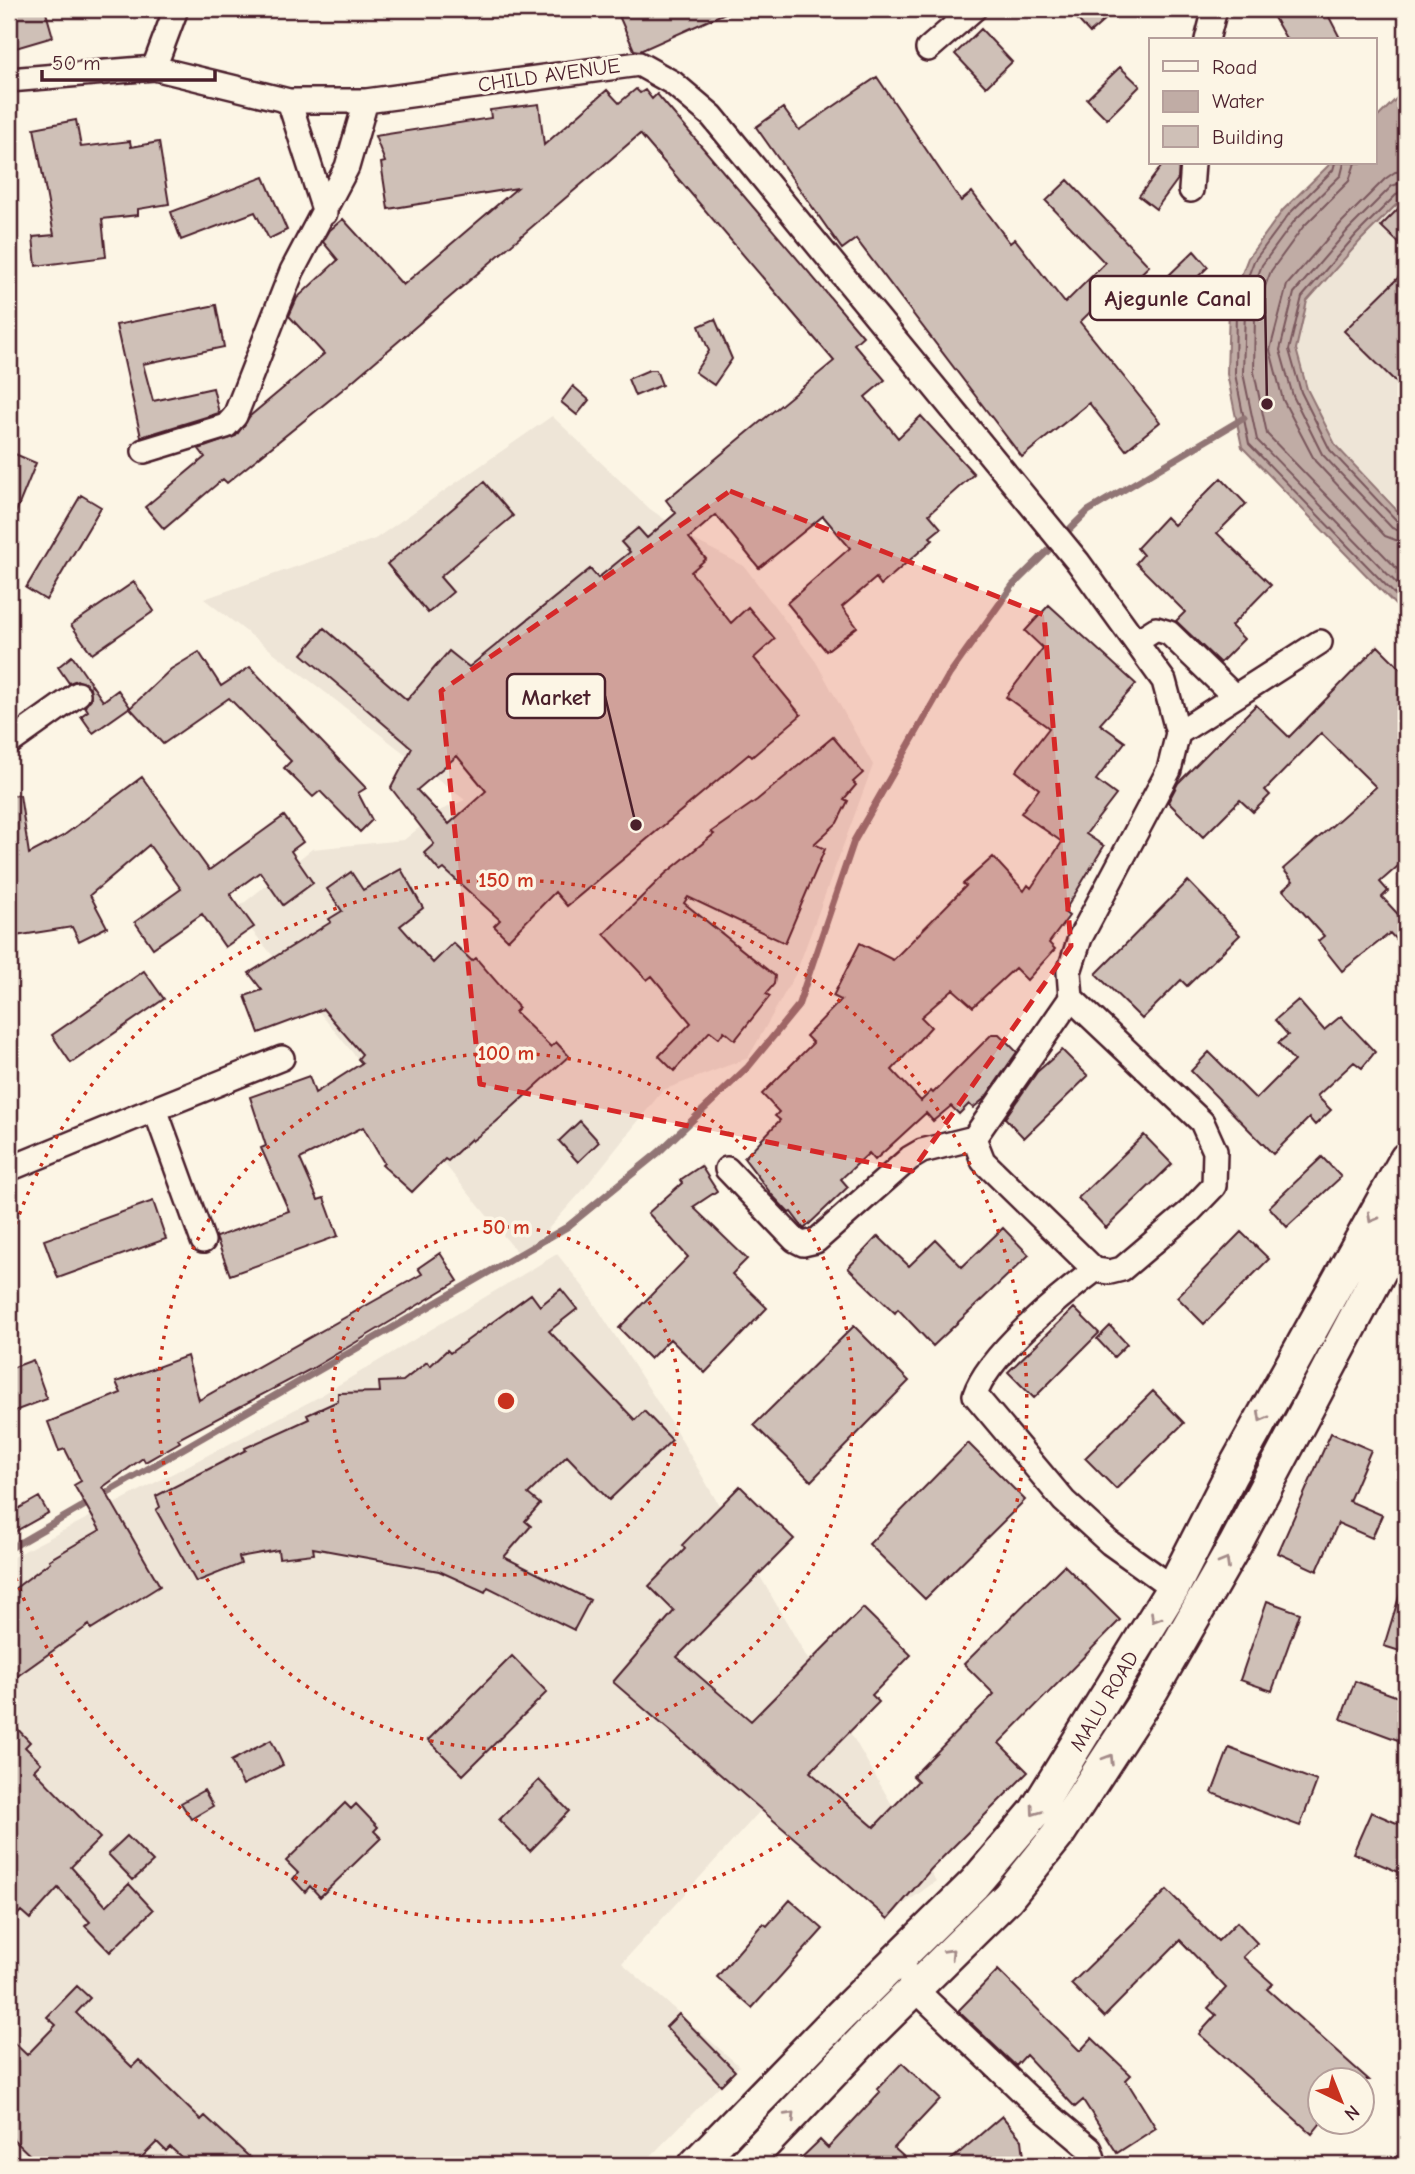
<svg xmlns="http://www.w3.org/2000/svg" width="1415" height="2174" viewBox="0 0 1415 2174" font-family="'Comic Neue',sans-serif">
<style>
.built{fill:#eee5d7}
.water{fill:#c0aca5;stroke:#917474;stroke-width:2}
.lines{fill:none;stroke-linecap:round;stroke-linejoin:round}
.shore{stroke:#79575c;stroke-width:2}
.stream{stroke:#917474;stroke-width:7}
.building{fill:#cfc0b7;stroke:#4a1f2b;stroke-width:2;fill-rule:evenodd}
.minor-casing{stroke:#4a1f2b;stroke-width:28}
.secondary-casing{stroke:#4a1f2b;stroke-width:37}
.minor{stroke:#fcf5e5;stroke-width:23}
.secondary{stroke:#fcf5e5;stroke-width:32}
.oneway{stroke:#a38a88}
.marked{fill:#d62828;fill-opacity:0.2;stroke:#d62828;stroke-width:5;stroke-dasharray:14 9;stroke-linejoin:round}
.ring{fill:none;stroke:#c8321e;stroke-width:3.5;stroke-dasharray:3.5 7}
.labels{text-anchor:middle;stroke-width:7;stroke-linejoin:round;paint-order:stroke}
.street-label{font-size:21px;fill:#4a1f2b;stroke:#fcf5e5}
.centre{fill:#c8321e;stroke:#fcf5e5;stroke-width:3.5}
.ring-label{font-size:21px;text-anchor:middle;font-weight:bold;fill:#c8321e;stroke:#fcf5e5;stroke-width:7;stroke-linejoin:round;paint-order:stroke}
.leader{fill:none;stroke:#4a1f2b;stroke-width:2.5}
.callout-dot{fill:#4a1f2b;stroke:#fcf5e5;stroke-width:2.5}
.callout{fill:#fcf5e5;stroke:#4a1f2b;stroke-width:2.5}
.callout-label{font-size:23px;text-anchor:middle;font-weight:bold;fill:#4a1f2b}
</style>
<rect width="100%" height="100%" fill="#fcf5e5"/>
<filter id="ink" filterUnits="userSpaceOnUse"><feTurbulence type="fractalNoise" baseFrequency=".0143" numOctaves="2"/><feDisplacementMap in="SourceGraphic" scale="14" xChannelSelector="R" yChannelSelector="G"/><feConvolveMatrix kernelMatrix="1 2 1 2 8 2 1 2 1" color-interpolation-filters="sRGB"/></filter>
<g filter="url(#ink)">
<path class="built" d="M1406,195V517L1336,446L1307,389L1296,349L1307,301L1361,240Z
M552,416L650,509L696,541L744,566L816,662L873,765L796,973L748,1058L663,1090L583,1190L522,1258L235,910L312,849L404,840L441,810L465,800L204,599L375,539Z
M557,1254L585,1289L675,1429L936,1881L893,1912L760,1811L622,1963L739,2066L642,2165H9V1559L315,1399Z"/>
<path class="water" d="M1406,89V195L1361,240L1307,301L1296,349L1307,389L1336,446L1406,520V616L1242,447L1227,374L1229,307L1248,258L1283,210L1331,163H1375V120Z"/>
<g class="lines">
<path class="shore" d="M1335,163L1333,170L1289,214L1254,261L1236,308L1235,374L1249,444L1406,606
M1344,163L1341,175L1295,220L1262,265L1245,310L1243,373L1257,440L1406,593
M1355,163L1349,181L1303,227L1271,271L1255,312L1254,372L1267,434L1406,578
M1406,171L1395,172L1385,179L1342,222L1287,285L1270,350L1283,400L1315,461L1385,536L1406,544
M1406,181L1392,186L1349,229L1294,293L1280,350L1293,396L1322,454L1392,528L1406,533
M1406,190L1399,192L1356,235L1302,297L1289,350L1301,392L1330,450L1398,522L1406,524"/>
<path class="stream" d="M9,1549L567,1227L659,1152L748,1067L798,1006L854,841L949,675L1013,585L1088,511L1244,418"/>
</g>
<path class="building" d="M9,9H45L53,37L9,50Z
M616,9H734L640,51L634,50Z
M1068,9H1117L1090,33Z
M1269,9H1325L1341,40H1287Z
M981,29L1012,62L986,87L955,54Z
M1120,67L1140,86L1107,119L1087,99Z
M877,77L961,201L972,192L1010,243L1015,239L1065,303L1105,263L1046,201L1068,180L1149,266L1127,287L1122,281L1080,322L1160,422L1126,450L1089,403L1022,457L856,239L842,249L756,127L783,108L799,130Z
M636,89L640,93L645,90L652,99L657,94L863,336L854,344L885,380L865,397L898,438L921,416L974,474L929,514L941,528L930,537L933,540L881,585L876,578L842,607L857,627L826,651L787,603L850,548L823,516L759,568L716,515L689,538L706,559L691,572L731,623L748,607L775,639L754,658L801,715L752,757L749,754L567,906L555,892L508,940L494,926L500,920L444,869L440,872L424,853L434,844L391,788L412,748L302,654L324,628L407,700L449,651L469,667L590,569L598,578L630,552L621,542L638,528L647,538L676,513L666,500L834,361L640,134L343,389L227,483L223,479L164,529L145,507L205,457L199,449L236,436L250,416L324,354L289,316L297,298L338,260L323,242L330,230L343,219L403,285L517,188L388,209L381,163L385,162L375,136L491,118L490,110L539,104L544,145L607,90L619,103ZM457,756L486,791L449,824L417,790Z
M76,120L81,147L130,141L131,147L159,142L169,204L138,209V215L102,219L106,257L36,266L33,237L54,235L34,128Z
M1164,163H1179L1178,179L1156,209L1139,196Z
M264,177L287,230L269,239L255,212L181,240L171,212Z
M1406,201V250L1381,226Z
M1194,251L1208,267L1181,293L1166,278Z
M1406,270V392L1344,331Z
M216,305L224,347L143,364L153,401L213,388L219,413L141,437L116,325Z
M715,319L732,359L714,385L695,372L709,351L699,326Z
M649,370H656L662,385L635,396L628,379Z
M573,386L589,400L577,415L561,402Z
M15,454L36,463L9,529V471Z
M1221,478L1246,504L1217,533L1271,585L1231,626L1244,639L1220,663L1176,621L1185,612L1136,563L1143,555L1137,548L1166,517L1174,525Z
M484,482L513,516L440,577L453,592L428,613L387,564Z
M81,495L101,507L46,600L26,588Z
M134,582L154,611L92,654L71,625Z
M1049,605L1136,684L1100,724L1125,742L1096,780L1116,795L1086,834L1104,846L1064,912L1069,916L1049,943L1055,949L1027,980L1015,968L973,1007L953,989L921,1017L931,1027L892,1070L921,1101L931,1091L933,1093L992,1034H999L1017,1052L985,1098L973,1108L969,1104L959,1114L951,1106L933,1121L926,1113L875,1160L869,1153L841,1179L848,1187L804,1229L791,1212L789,1213L772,1195L744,1158L780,1120L775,1116L779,1112L762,1094L813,1043L806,1036L841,1000L833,996L860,943L893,960L966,886L963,884L993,857L1024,891L1028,885L1031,888L1062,842L1021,813L1039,789L1016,771L1049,728L1006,697L1043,648L1025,631Z
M1378,646L1406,674V859L1380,882L1388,891L1382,897L1406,923V951L1390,933L1342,971L1318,941L1324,936L1283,890L1293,881L1283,869L1376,787L1321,733L1265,790L1270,795L1253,812L1240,800L1203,837L1168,802L1178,783L1256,705L1289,737Z
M199,652L221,686L250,667L366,788L358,793L372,820L360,832L320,791L313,797L284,768L291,761L229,698L163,744L130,708L171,669Z
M72,656L103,701L118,690L130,707L93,733L81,716L88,711L85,706L91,699L90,687L77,680L69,683L58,667Z
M833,737L863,773L853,782L856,785L844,799L848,801L837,823L814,844L825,849L785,943L688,897L684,903L775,976L774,984L766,994L770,996L735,1040L724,1031L719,1038L710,1031L674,1071L659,1056L691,1023L652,976L647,980L604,934L665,874L714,834L711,832L757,800Z
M142,777L209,870L284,816L303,842L291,851L313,883L283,905L260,872L230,894L254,927L245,933L225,947L202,914L153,948L135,922L181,889L149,845L90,895L107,927L79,941L72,927L15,936L11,914H9V796L20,795L29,854L63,836Z
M401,869L423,908L400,926L433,963L453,943L472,961L476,958L519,1008L515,1012L551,1047L556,1042L569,1056L496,1122L472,1141L471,1139L448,1161L445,1159L412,1192L382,1165L384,1163L363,1127L300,1159L318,1200L324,1198L338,1236L230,1275L216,1237L289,1211L261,1148L266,1146L250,1097L309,1076L315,1093L362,1063L358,1059L362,1054L323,1009L259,1033L245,996L262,990L249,973L331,922L329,919L342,911L327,889L351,872L363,890Z
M1188,881L1240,935L1187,986L1181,980L1142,1019L1096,974Z
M144,971L164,999L71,1063L52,1035Z
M1298,1000L1324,1030L1341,1016L1375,1052L1362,1068L1354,1062L1317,1096L1331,1110L1315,1125L1309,1118L1273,1154L1191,1071L1209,1052L1256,1099L1294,1061L1278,1043L1288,1035L1275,1020Z
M1062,1050L1088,1076L1024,1138L1005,1118L1037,1072Z
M580,1121L599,1142L578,1162L559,1141Z
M1144,1135L1172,1164L1106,1228L1078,1198Z
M1322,1157L1341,1177L1287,1227L1269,1207Z
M701,1166L717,1191L693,1207L747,1259L732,1274L767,1308L705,1373L670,1339L650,1359L619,1328L688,1257L648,1213L682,1183L680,1180Z
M153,1201L166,1239L58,1278L44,1240Z
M1003,1228L1029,1255L933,1346L898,1309L895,1313L848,1268L878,1236L909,1266L936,1240L962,1267Z
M1241,1232L1269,1259L1204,1324L1177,1297Z
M440,1253L458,1281L313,1368L178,1439L180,1442L145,1462L143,1458L103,1487L160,1586L91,1629L89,1625L9,1682V1636L15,1631L9,1624V1593L50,1562L49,1560L100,1530L74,1485L81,1481L65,1449L59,1451L48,1422L121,1393L116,1382L187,1356L199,1400L422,1274L418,1268Z
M561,1289L577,1309L549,1331L635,1420L644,1411L672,1440L609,1500L567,1456L528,1494L540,1504L525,1521L531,1526L504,1557L590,1600L574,1630L488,1587L485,1592L439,1571L313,1548L314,1554L279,1558L278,1550L239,1557L241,1564L196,1582L156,1510L160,1507L156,1496L246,1450L245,1448L309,1419L307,1415L338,1401V1393L380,1392L379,1382L403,1381L427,1362L430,1366L447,1350L450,1353L531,1294L540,1306Z
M1074,1308L1099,1333L1034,1398L1008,1372Z
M854,1326L909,1381L811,1481L754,1425Z
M1110,1326L1127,1344L1114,1357L1097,1339Z
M33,1360L47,1399L9,1413V1369Z
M1153,1391L1184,1423L1116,1489L1085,1458Z
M1331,1433L1371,1450L1349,1501L1382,1515L1372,1538L1338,1523L1317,1571L1278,1553Z
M968,1443L1025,1500L925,1599L869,1544Z
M740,1486L794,1539L677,1657L751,1721L863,1608L911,1655L872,1695L879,1702L810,1772L874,1827L918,1781L913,1776L994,1694L964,1664L1064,1565L1120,1620L999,1743L1028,1772L931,1869L888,1919L613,1682L674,1611L649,1586L685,1549L682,1545Z
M39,1497L48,1513L9,1535V1514Z
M1402,1587H1406V1653L1384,1646Z
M1267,1601L1300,1613L1272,1691L1240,1680Z
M512,1656L547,1692L463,1775L428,1740Z
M1355,1681L1406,1700V1743L1341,1719Z
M9,1720L30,1742L25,1747L41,1763L34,1770L100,1838L71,1867L106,1906L129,1884L153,1910L110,1952L85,1926L90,1922L58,1888L30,1919L21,1911L9,1924Z
M271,1740L283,1765L243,1785L231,1761Z
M1229,1748L1317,1781L1300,1826L1212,1793Z
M539,1780L569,1811L530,1851L499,1820Z
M204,1790L213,1806L191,1819L181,1803Z
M345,1803L351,1809L356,1804L378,1827L374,1831L381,1838L320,1897L310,1886L305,1892L293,1879L298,1873L286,1861Z
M1371,1812L1406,1827V1875L1353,1853Z
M127,1836L153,1862L133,1880L108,1854Z
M1167,1890L1218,1941L1237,1922L1257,1943L1243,1957L1273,1984L1267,1989L1369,2080H1320V2124L1312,2134L1199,2034L1216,2015L1208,2008L1226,1988L1180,1940L1104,2017L1071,1984Z
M790,1900L823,1929L752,2008L717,1977L763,1923L767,1926Z
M998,1970L1080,2051L1092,2038L1131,2075L1126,2080L1156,2128L1117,2153L1083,2100L1075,2107L1026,2055L1016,2066L958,2011Z
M77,1986L90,1998L76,2013L132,2067L139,2060L201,2120L205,2116L258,2165H190L170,2147L166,2151L157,2142L134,2165H40L9,2135V2038L27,2055L56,2025L47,2017Z
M679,2014L735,2071L721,2085L666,2027Z
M902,2063L940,2099L894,2148L913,2165H794L820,2140L828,2148L880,2092L877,2089Z
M1002,2116L1022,2140L1025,2165H945Z"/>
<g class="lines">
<defs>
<path id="minor" d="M1207,40L1215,9
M928,49L974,9
M154,68L176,9
M9,80L154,68L289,101H366L639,64L673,83L712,116L1078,562L1164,681L1178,733L1169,770L1080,938L1069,972L1071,998L974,1138L983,1161L1095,1270C1060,1296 988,1355 975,1395L1064,1501L1110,1543L1173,1588
M289,101L325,213
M1191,190L1193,163
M144,451L226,426L235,416L292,271L347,167L366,101
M1137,641L1156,629L1169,633L1234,696
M1178,733L1320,642
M9,743L78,694
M1071,998L1202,1122L1215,1151L1214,1186L1189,1212L1122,1269L1110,1272L1095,1270
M155,1109L282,1058
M9,1169L155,1109L203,1241
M727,1169L795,1240L803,1244L816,1241L910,1158L922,1151L974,1138
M909,1975L916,1990L1028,2097L1090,2149L1095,2165"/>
<path id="secondary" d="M695,2165L839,2017L974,1884L1035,1812L1173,1588L1230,1476L1406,1159
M744,2165L869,2034L1008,1897L1057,1836L1152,1690L1235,1545L1406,1222"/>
</defs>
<use href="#minor" class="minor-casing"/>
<use href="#secondary" class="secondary-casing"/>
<use href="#minor" class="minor"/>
<use href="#secondary" class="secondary"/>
</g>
<defs><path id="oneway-chevron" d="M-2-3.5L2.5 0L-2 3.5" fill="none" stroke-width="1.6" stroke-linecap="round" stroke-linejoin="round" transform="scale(1.75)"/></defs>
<g class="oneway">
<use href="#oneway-chevron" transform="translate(1372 1218) rotate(119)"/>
<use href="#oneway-chevron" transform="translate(1262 1417) rotate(119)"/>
<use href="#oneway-chevron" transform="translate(1225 1563) rotate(-60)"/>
<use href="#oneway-chevron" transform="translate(1155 1618) rotate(121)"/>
<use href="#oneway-chevron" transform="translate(1109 1759) rotate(-58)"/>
<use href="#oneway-chevron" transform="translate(1035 1811) rotate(126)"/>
<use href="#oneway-chevron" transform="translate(950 1953) rotate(-47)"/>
<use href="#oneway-chevron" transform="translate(791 2116) rotate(-46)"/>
</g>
</g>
<path class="marked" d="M730,491L1044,615L1071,946L912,1171L480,1084L441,691Z"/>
<g class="ring">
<circle cx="506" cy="1401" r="174"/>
<circle cx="506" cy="1401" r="348"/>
<path d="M9 1244A521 521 0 1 1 9 1558"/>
</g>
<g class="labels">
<g class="street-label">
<text transform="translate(549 75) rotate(-8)" y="7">CHILD AVENUE</text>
<text transform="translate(1104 1701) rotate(-59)" y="7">MALU ROAD</text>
</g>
</g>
<circle cx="506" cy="1401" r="10" class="centre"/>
<g class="ring-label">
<text x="506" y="887">150 m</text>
<text x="506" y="1060">100 m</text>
<text x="506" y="1234">50 m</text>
</g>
<path class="leader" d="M1267 404L1265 298M636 825L605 696"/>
<g class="callout-dot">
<circle cx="1267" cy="404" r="7"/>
<circle cx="636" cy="825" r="7"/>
</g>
<g class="callout">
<rect x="1090" y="276" width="175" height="44" rx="7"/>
<rect x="507" y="674" width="98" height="44" rx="7"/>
</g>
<g class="callout-label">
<text x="1178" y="306">Ajegunle Canal</text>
<text x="556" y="705">Market</text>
</g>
<rect width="1415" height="2174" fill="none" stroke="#fcf5e5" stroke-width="35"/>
<rect x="18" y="18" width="1380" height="2139" fill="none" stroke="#4a1f2b" stroke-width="2.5" filter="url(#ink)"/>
<rect x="1149" y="38" width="228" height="126" fill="#fcf5e5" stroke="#b59f9b" stroke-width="2"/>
<rect x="1163" y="61" width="35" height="10" fill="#fcf5e5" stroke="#b59f9b" stroke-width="2"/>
<text x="1212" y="74" font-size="21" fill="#4a1f2b">Road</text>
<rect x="1163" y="91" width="35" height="21" fill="#c0aca5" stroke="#b59f9b" stroke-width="2"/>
<text x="1212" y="108" font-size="21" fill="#4a1f2b">Water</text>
<rect x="1163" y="126" width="35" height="21" fill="#cfc0b7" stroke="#b59f9b" stroke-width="2"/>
<text x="1212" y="144" font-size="21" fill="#4a1f2b">Building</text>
<g transform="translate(1341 2101) rotate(137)"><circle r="33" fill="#fcf5e5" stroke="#b59f9b" stroke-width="2"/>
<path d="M0-5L12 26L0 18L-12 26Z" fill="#c8321e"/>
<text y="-10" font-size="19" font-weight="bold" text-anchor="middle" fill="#4a1f2b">N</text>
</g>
<path d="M42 70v10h173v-10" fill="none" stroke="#4a1f2b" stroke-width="3.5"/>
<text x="52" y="70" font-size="21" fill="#4a1f2b" stroke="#fcf5e5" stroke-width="5" paint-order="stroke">50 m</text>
</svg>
